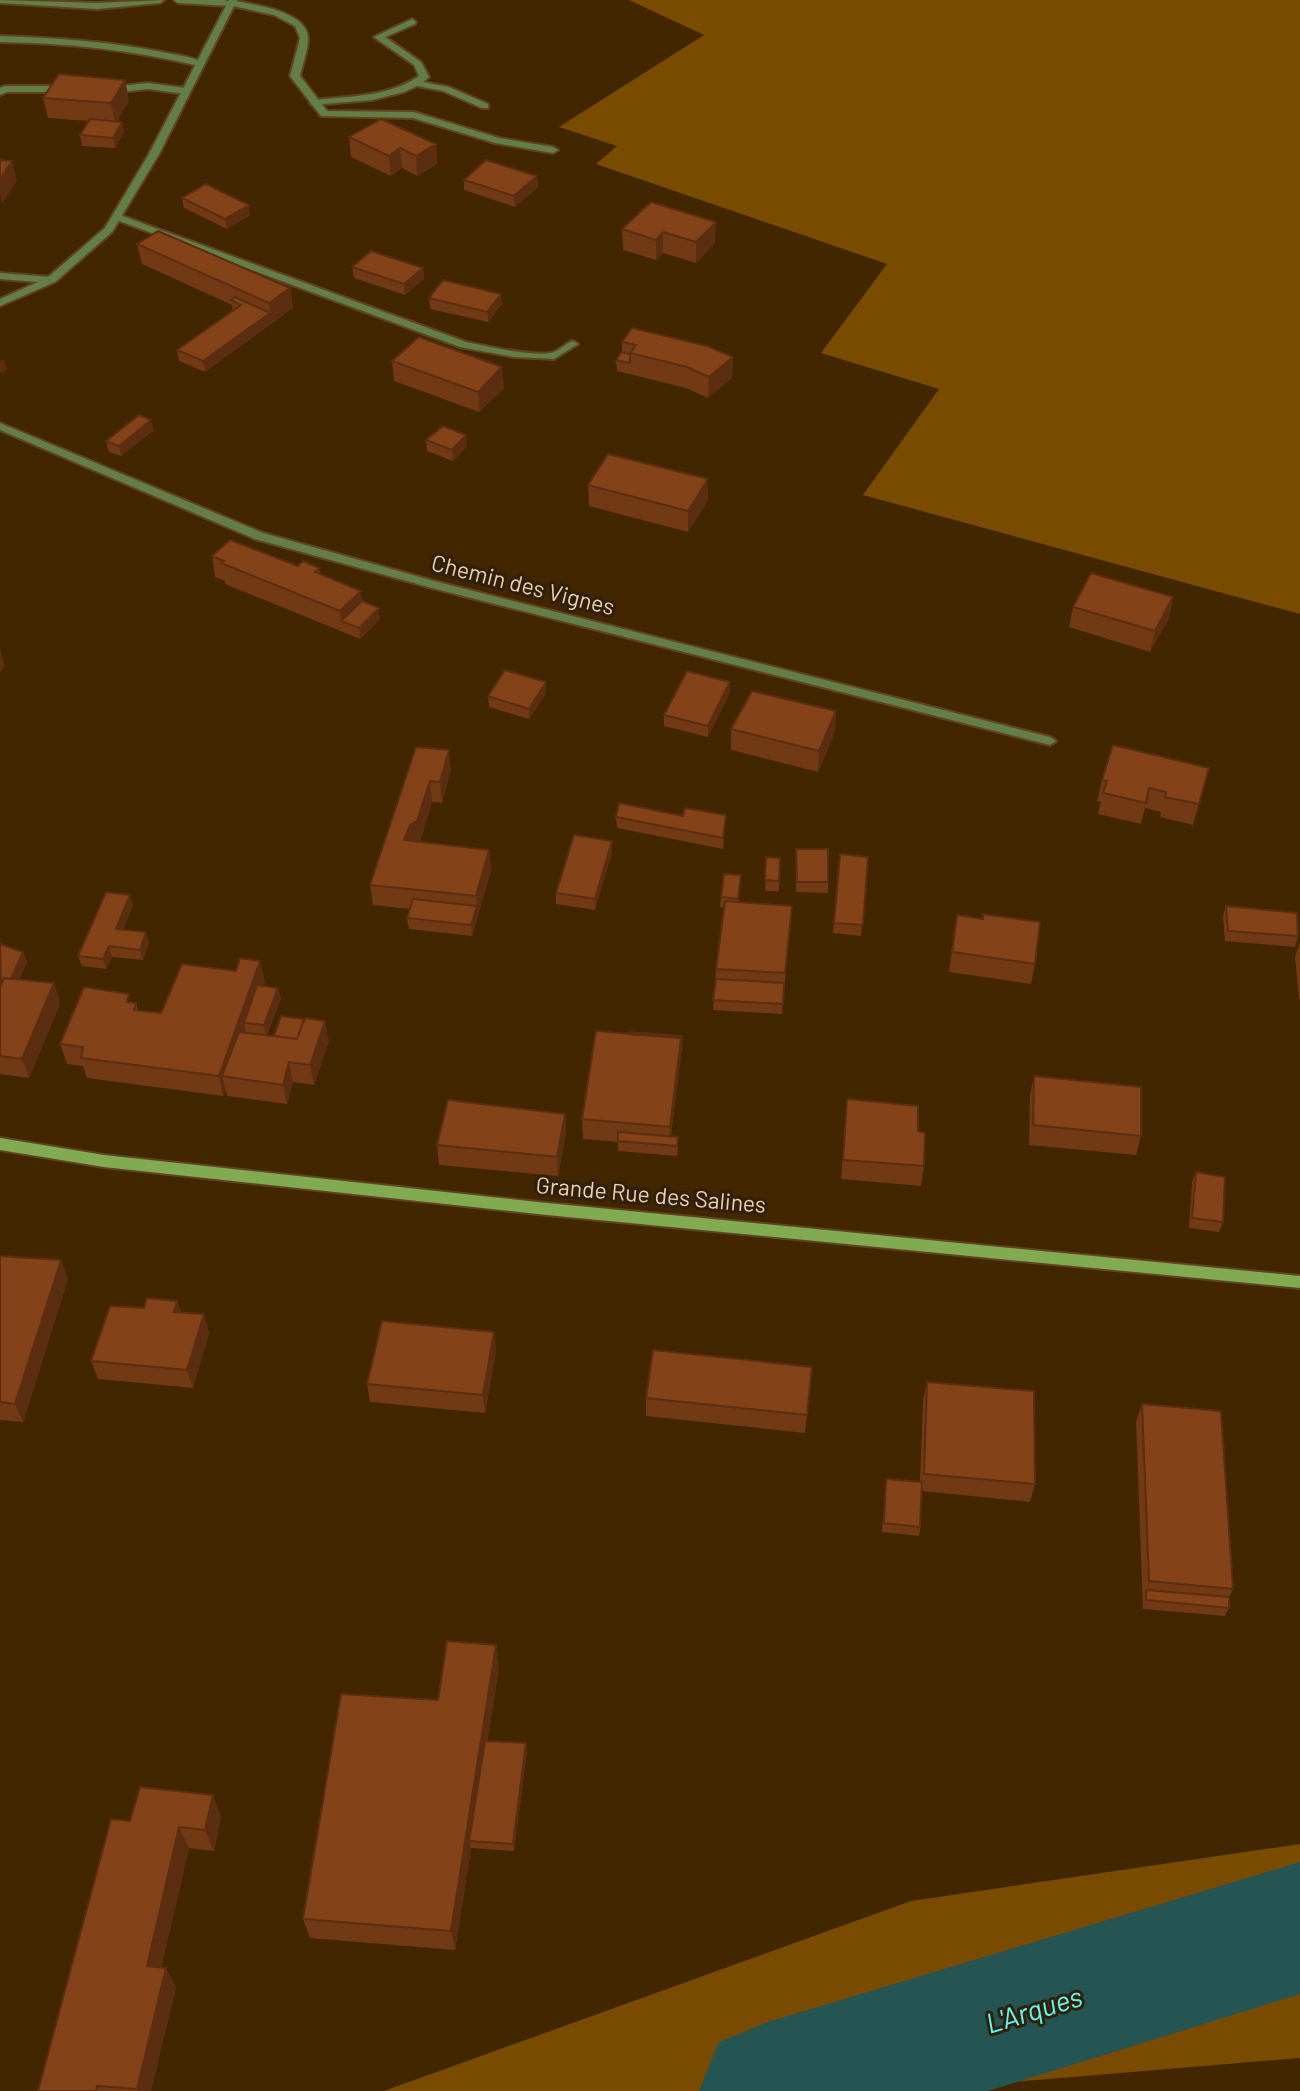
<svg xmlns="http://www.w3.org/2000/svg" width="1300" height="2091" viewBox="0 0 1300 2091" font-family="Barlow,sans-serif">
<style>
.green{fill:#794b00}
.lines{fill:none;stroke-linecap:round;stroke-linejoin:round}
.river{fill:#245552;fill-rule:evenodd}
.service-casing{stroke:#604420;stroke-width:4}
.minor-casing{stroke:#604420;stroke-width:4}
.tertiary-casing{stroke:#604420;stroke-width:4}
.secondary-casing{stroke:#604420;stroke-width:4}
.service{fill:#637e46;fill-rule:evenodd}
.minor{fill:#637e46;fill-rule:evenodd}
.tertiary{fill:#637e46;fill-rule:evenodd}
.secondary{fill:#81ab50;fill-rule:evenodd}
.wall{fill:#723915}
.shaded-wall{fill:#5c2e11}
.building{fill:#844218;stroke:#5c2e11;stroke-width:2}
.labels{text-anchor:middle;stroke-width:6;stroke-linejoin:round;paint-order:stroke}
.street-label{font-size:23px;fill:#eccfaf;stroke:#301f0a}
.near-water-label{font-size:28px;font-style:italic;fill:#60f9f0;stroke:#301f0a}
</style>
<rect width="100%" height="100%" fill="#412600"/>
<path class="green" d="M629,0H1300V614L863,495L939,389L821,353L887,264L596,164L617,146L559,127L704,35Z
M1300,1844V2058L905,2091H384L911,1901Z"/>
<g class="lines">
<path class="river" d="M1300,1862V1994L988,2091H699L719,2042L768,2022Z"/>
<defs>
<path id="service" d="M0,0L97,3L164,0L160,3L97,9L0,3Z
M174,0H224L235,3L231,6L178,3Z
M412,19L416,22L415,24L385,37L421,62L429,77L423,82L449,87L488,104V108H482L443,91L417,86L404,92L372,100L312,105L310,103L315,100C350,96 389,97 419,76L414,65L374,37Z
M0,36C54,38 109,41 162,52C175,55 192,56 204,63L199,66C133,50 67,43 0,42Z
M148,83L185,88L190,91L185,94L148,89L110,93L105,90L110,87Z
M5,86H69L74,89L69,92H7L0,95V88Z
M117,214L466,342C485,346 538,358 554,352C561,349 566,343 573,341L578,344L554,359L514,357L460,347L114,219V215Z"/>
<path id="minor" d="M231,0C252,5 305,10 308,37C309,48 302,65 300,76L327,111L414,112L499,138L553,147L558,150L553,153L495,143L413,118L321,116L290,76L300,38L295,26L274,15L228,5V1Z
M0,273L51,277L56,280L51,283L0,279Z
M0,423L263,533L434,581L1050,737L1056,741L1050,745L432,588L255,539L0,430Z"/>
<path id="tertiary" d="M229,0H237L159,154L112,232L55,282L0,306V299L47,278L105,228L149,154Z"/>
<path id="secondary" d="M0,1138L104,1155L547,1203L1300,1276V1288L547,1215L104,1167L0,1150Z"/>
</defs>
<use href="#service" class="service-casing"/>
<use href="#minor" class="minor-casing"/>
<use href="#tertiary" class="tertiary-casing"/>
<use href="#secondary" class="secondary-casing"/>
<use href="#service" class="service"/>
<use href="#minor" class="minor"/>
<use href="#tertiary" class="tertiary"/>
<use href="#secondary" class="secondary"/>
</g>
<path class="wall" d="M43,98L129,100L117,121L124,132L115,148L82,146L80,135L88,121L48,118Z
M349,137L436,144L437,164L417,176L402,168L391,176L351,157Z
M537,176L538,187L515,207L464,190V180Z
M182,198L250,215L227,229L184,208Z
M651,202L715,243L696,263L663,253L656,260L623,250L622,229Z
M137,244L290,288L293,308L205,372L179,361L177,350L233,311L232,305L142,264Z
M352,267L423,268L424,279L405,295L354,278Z
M429,298L502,304L488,322L430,309Z
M622,342L733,357L732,378L708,398L686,388L617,371L616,360L622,352Z
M392,361L504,388L479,412L394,381Z
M154,430L121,456L109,452L106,441Z
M426,440L467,446L453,461L427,451Z
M708,479V500L688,532L589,506L588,485Z
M212,556L319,568L320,574L362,601L380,619L360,639L225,584V581L215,577Z
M1173,597L1169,618L1150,652L1069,627L1073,607Z
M546,682V693L529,719L489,707L488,696Z
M730,682V693L708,737L664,726V715Z
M836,711L835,732L818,772L731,750V729Z
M416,747L451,770L442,803L432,802L420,842L489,850L491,870L472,936L409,929L407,918L410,909L373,905L370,885Z
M1209,768L1193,825L1160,817L1161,812L1145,808L1141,824L1098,814L1101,802L1097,801L1102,780Z
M726,815L723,849L617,828L616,817Z
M612,841V852L595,910L556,904V893Z
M796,849L828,882V893L796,892Z
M840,854L868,857L861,936L833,933Z
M766,857L780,858L779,891H765Z
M740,885L739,902L790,926L782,1014L713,1010L716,969L724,908L720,907L721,897Z
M133,905L123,929L149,942L143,960L112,957L106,969L82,966L78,956Z
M1226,906L1298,936L1295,947L1225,941L1223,916Z
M983,914L1035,964L1031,984L949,972L957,915L982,919Z
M1300,942V999H1299L1295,957Z
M0,944L23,952L27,962L19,980L54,983L60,1004L29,1078L0,1074Z
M265,981L263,986L278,988L281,998L267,1035L329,1041L314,1085L293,1082L287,1104L227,1096L226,1090L223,1096L87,1078L83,1066L67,1064L60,1044L131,1002L136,1003L138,1010L161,1013Z
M628,1034L682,1036V1047L671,1136L678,1147L677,1156L618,1151V1142L583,1139L582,1119Z
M1034,1076L1141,1136L1136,1155L1029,1145L1030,1095Z
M847,1099L918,1131L924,1166L921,1186L841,1179Z
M565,1114L566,1133L558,1176L439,1165L437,1145Z
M1196,1172L1223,1222L1219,1232L1189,1228L1192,1182Z
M0,1256L68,1279L23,1422L0,1420Z
M177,1301L181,1312L204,1314L209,1333L193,1388L98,1379L91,1361L144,1308Z
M494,1332L496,1351L485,1413L370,1402L367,1384Z
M927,1382L1035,1484L1030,1502L922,1491L920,1527L919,1536L882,1532L886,1479L920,1482L923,1400Z
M646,1398L807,1415L805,1433L646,1416Z
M1142,1404L1233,1589L1229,1597V1608L1225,1616L1143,1609L1136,1422Z
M499,1668L487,1741L526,1743L527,1751L514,1851L471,1848L455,1950L310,1938L303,1919L438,1700Z
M221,1816L214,1851L189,1848L161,1968L176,1987L151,2091H38L130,1821Z"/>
<path class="shaded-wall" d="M125,80L129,100L115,123L111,103Z
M122,122L124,132L115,148L113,138Z
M436,144L437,164L417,176L416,156Z
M400,148L402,168L391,176L389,156Z
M12,161L17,181L2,203L0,194V179Z
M537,176L538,187L515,207L514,196Z
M249,205L250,215L227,229L225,219Z
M716,222L715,243L696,263V242Z
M663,232V253L656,260V240Z
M423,268L424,279L405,295L404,284Z
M290,288L293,308L205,372L203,361L270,313L269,303Z
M501,294L502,304L488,322L487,312Z
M733,357L732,378L708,398L709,377Z
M4,359L7,370L0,373V361Z
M502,367L504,388L479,412L478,392Z
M151,420L154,430L121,456L119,446Z
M466,435L467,446L453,461L452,450Z
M708,479V500L688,532V511Z
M361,591L363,612L341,621L340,611Z
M1173,597L1169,618L1150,652L1155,631Z
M379,608L380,619L360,639L359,628Z
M0,649L5,667L0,672Z
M546,682V693L529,719V709Z
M730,682V693L708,737V726Z
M836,711L835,732L818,772L819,751Z
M449,750L451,770L442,803L440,782Z
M430,781L432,802L420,842L404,840Z
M612,841V852L595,910V899Z
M489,850L491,870L472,936L471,925L477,906L476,896Z
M130,895L133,905L119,939L116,929Z
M146,932L149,942L143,960L140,950Z
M109,946L112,957L106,969L103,959Z
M23,952L27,962L11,998L7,988Z
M260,961L265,981L249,1024L244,1023L246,1034L222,1076L226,1090L223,1096L219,1076Z
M54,983L60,1004L29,1078L22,1059Z
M278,988L281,998L266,1036L264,1025Z
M325,1021L329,1041L314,1085L310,1065Z
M681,1038V1058L669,1147L670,1127Z
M289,1062L293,1082L287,1104L283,1085Z
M565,1114L566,1133L558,1176L557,1157Z
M61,1260L68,1279L23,1422L15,1404Z
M177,1301L183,1319L174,1312Z
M204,1314L209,1333L193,1388L187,1370Z
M494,1332L496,1351L485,1413L483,1395Z
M496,1645L499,1668L472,1841H469L471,1848L455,1950L451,1931Z
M526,1743L527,1751L514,1851L513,1844Z
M213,1795L221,1816L214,1851L205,1830Z
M179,1827L189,1848L157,1985L147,1966Z
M166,1968L176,1987L151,2091H138L137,2089Z"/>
<path class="building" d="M59,74L125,80L111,103L43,98Z
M90,119L122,122L113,138L80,135Z
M381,119L436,144L416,156L400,148L389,156L349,137Z
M0,160L12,161L0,179Z
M486,160L537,176L514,196L464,180Z
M206,184L249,205L225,219L182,198Z
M651,202L716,222L696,242L663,232L656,240L622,229Z
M158,231L290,288L269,303L137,244Z
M371,251L423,268L404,284L352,267Z
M443,280L501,294L487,312L429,298Z
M235,297L270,313L203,361L177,350L241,305L231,300Z
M632,328L707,346L733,357L709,377L687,367L630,353L636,345L622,342Z
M419,337L502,367L478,392L392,361Z
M622,352L630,354V363L616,360Z
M139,415L151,420L119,446L106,441Z
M443,426L466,435L452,450L426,440Z
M608,454L708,479L688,511L588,485Z
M230,540L298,566L303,561L319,568L315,572L361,591L340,611L221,563L224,561L212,556Z
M1091,573L1173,597L1155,631L1073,607Z
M362,601L379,608L359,628L341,621Z
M505,670L546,682L529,709L488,696Z
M687,671L730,682L708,726L664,715Z
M752,691L836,711L819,751L731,729Z
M1113,745L1209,768L1199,804L1165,797L1166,792L1149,788L1146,803L1103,793L1107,781L1102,780Z
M416,747L449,750L440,782L430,781L417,821L410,825L404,840L489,850L476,896L370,885Z
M619,803L683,816L685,808L726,815L723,838L616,817Z
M574,835L612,841L595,899L556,893Z
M796,849H828V882H797Z
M840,854L868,857L863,925L834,923Z
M766,857L780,858L779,881L765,880Z
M724,874L741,875L738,899L721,897Z
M106,892L130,895L116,929L146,932L140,950L109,946L103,959L78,956Z
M413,899L477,906L471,925L407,918Z
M725,901L792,906L785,973L716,969Z
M1226,906L1297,913L1298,936L1228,931Z
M983,914L1040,922L1035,964L952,952L957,915L983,919Z
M0,944L23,952L11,979L4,978L1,985Z
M240,958L260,961L219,1076L81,1058L83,1047L60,1044L84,987L129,994L127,1002L136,1003L134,1010L161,1013L182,964L236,971Z
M4,978L54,983L22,1059L0,1056V987Z
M716,979L784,983L783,1004L713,1000Z
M257,985L278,988L264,1025L244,1023Z
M281,1016L304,1019L297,1039L274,1036Z
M305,1018L325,1021L310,1065L289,1062L283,1085L222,1076L239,1032L297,1039Z
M596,1031L681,1038L670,1127L582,1119Z
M629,1032L682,1036L681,1048V1038L628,1034Z
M1034,1076L1141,1087V1136L1033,1125Z
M847,1099L918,1106V1131L925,1133L924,1166L843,1160Z
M448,1100L565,1114L557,1157L437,1145Z
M618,1132L678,1137L677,1146L618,1141Z
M1196,1172L1225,1177L1223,1222L1192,1218Z
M0,1256L61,1260L15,1404L0,1402Z
M147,1298L177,1301L174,1312L204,1314L187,1370L91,1361L110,1306L144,1308Z
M382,1321L494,1332L483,1395L367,1384Z
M653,1350L812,1367L807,1415L646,1398Z
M927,1382L1034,1391L1035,1484L924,1474Z
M1142,1404L1221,1411L1233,1589L1149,1581Z
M886,1479L922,1482L920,1527L884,1523Z
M1146,1590L1229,1597V1608L1146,1600Z
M447,1641L496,1645L451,1931L303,1919L341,1694L438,1700Z
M485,1741L526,1743L513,1844L469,1841Z
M140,1787L213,1795L205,1830L179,1827L147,1966L166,1968L137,2089L97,2086L96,2091H38L111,1819L130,1821Z"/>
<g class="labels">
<g class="street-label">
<text transform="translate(523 585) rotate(14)" y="8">Chemin des Vignes</text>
<text transform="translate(651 1195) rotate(5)" y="8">Grande Rue des Salines</text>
</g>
<g class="near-water-label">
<text transform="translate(1034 2010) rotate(-17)" y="10">L'Arques</text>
</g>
</g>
</svg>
